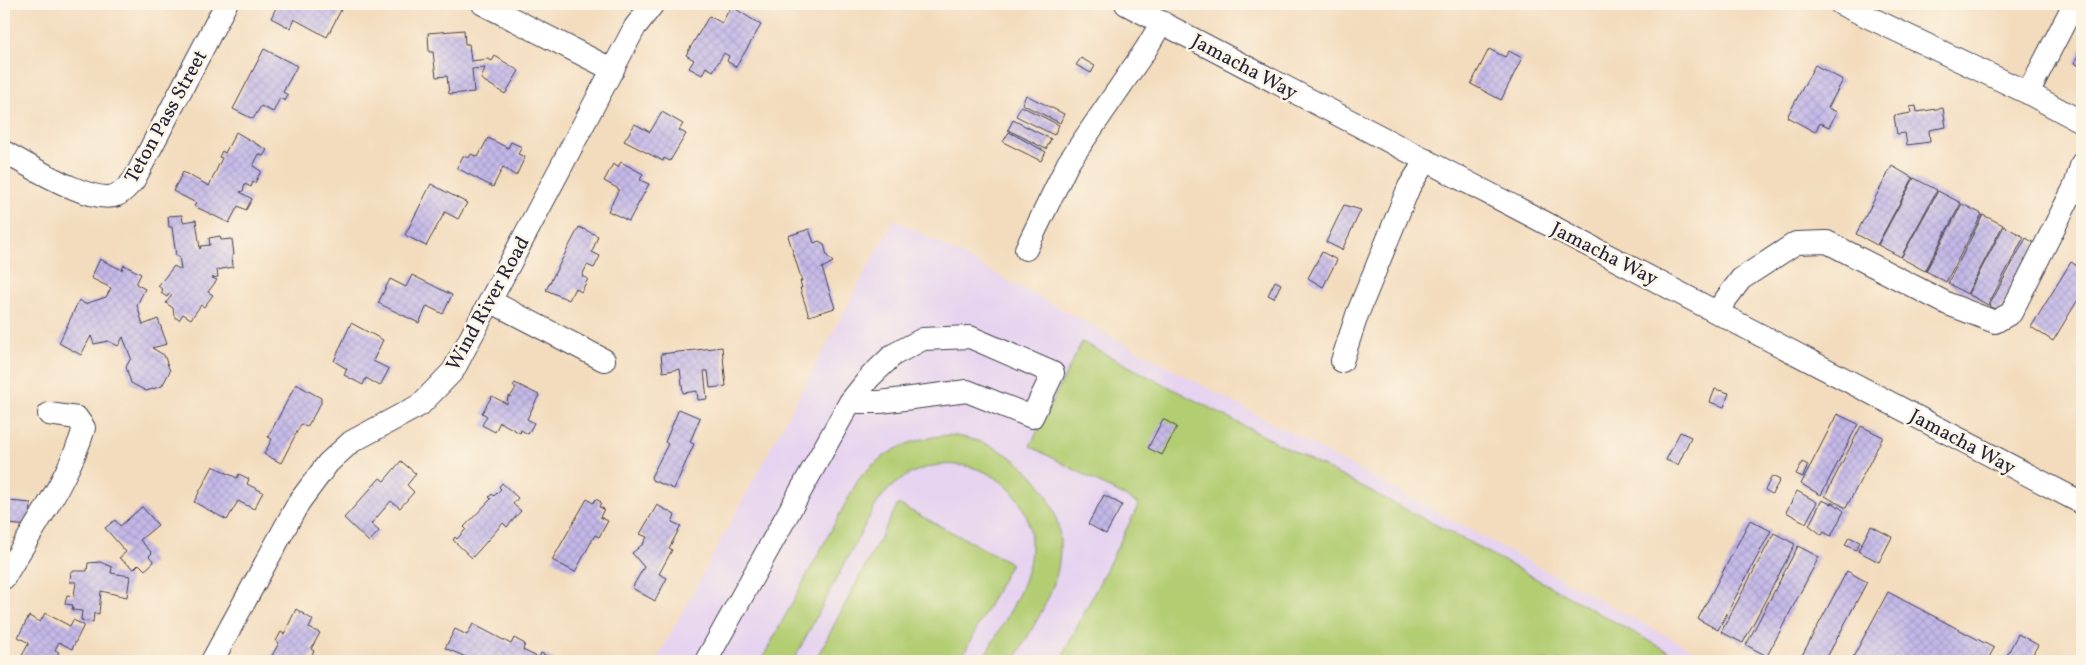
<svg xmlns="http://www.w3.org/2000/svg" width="2086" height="665" viewBox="0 0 2086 665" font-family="Vollkorn,serif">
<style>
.built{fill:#e6d3f0}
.green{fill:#b3cd73;stroke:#6a7857}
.building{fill:url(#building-cross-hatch)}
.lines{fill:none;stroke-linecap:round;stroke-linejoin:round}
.minor-casing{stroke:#413e4e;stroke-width:24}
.minor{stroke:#fff;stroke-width:22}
.labels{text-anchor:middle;stroke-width:5;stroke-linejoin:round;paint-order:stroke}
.street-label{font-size:20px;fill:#22223b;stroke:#fcf5e5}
</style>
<defs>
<pattern id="building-cross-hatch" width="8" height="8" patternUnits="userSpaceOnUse" patternTransform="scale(1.25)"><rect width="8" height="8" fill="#c4b8e8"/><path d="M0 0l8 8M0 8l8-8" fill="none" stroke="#a89ec8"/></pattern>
</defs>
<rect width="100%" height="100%" fill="#fcf5e5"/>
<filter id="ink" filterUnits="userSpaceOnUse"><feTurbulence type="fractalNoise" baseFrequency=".02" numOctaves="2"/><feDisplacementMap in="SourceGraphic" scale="10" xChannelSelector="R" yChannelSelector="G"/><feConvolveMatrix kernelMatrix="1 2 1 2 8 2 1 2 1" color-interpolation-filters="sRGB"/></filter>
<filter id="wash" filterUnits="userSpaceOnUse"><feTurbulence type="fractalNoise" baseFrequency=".0096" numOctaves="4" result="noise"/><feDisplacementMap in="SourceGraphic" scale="20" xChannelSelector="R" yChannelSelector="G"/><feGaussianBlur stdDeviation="1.12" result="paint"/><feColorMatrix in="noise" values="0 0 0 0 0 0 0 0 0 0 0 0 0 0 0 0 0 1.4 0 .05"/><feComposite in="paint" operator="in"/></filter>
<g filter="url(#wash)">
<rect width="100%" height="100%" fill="#f3dcbd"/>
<path class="built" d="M894,219L1713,661H656Z"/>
<path class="green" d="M1082,342L1469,542L1686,661H1060L1139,504L1030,446Z
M949,435C1024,443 1079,507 1054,583C1045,610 1027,636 1014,661H982C999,629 1029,587 1031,550C1036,463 922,431 874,508L793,661H761L858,480C883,451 911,438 949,435Z
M898,504L1011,563L960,661H815Z"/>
<g id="blocks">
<path class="building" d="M278,4H344L327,37L294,19L290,28L271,18Z
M731,6L761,25L736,67L727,61L729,56L724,53L713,71L706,67L702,75L689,68L694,60L686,55L709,16L722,23Z
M464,30L465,44H469L471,61L488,59L492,61L495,56L519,71L505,94L481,79L485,68L472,69L474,92L449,94L447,76L436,77L433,52H429L428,33Z
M2082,47V67L2074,63Z
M264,49L297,66L283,92L288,95L285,101L280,98L273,112L261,106L253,119L233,109Z
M1489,49L1505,57L1509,51L1522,58L1501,100L1471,84Z
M1081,58L1095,66L1091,73L1076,65Z
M1815,65L1843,80L1828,108L1837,112L1829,127L1820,123L1815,132L1787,117Z
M1026,95L1064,114L1060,123L1022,104Z
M1021,106L1059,125L1054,135L1016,116Z
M1916,106L1917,112L1943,108L1946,127L1929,130L1930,142L1907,145L1905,133L1897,134L1894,116L1911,113L1910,107Z
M662,112L683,124L679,130L686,134L670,161L664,158L663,161L624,141L635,124L650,132Z
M1013,120L1051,139L1046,149L1008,130Z
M236,132L267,150L263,156L259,154L253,166L261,171L255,183L253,182L251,187L245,184L243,191L240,192L252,199L246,210L238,206L229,223L194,206L196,203L173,191L183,172L209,186L222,158L219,157L222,151L225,153Z
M1009,132L1046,152L1041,161L1003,142Z
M488,138L508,148L511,142L522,147L518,154L525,157L516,176L503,167L493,187L457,168L463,156L469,158L471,154L478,157Z
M621,162L643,174L640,180L649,184L629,221L608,211L619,189L604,181L613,164L618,167Z
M1892,166L1913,178L1877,245L1856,234Z
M1914,178L1937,190L1901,257L1878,245Z
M431,184L467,203L458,219L445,212L426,246L405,235Z
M1938,191L1961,203L1925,271L1901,258Z
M1962,204L1982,214L1946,282L1926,271Z
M1344,205L1361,210L1342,250L1326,242Z
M182,215L183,222L196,220L200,249L201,246L210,245L209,238L220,236L221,240L232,239L234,255H232L233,267L217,270L218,277L212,278L217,280L208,292L213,295L204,307L201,305L191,319L183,314L179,320L174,316L173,308L166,303L172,295L170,293L167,297L161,293L163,290L158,286L174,266L181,270L179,256H176L172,227H169L168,216Z
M1983,215L2003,225L1967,294L1948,283Z
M2004,226L2024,237L1988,305L1968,294Z
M579,227L598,236L592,252L600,256L594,268L587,265L582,276L588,279L581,292L575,288L569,300L546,290Z
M809,229L814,243L819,241L824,244L827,256L833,262L822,268L835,308L809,316L800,288H802L800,281H802L788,236Z
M2026,238L2036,244L1999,311L1989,306Z
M1322,252L1337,260L1323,287L1308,278Z
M100,259L122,270L124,265L141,274L136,284L145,289L137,305L143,325L158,319L167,344L152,348L164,355L170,371L162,386L146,391L131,383L126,367L131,358L123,337L118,346L108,341L94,344L91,336L81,355L59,343L79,300L85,304L106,297L111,288L91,278Z
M2071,262L2082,269V293L2053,341L2031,327Z
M412,275L452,295L443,314L427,306L419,323L378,303L390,279L406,287Z
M1275,281L1281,284L1274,298L1268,295Z
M351,323L383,340L373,361L389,369L380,386L366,378L363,385L344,375L347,369L334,361Z
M722,347L726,386L710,388L708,371H704L707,399L698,400L697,391L683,393L680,369L663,372L661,354Z
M515,383L539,395L527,419L534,423L528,434L521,430L520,433L500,422L495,432L482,425L487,416L482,413L492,396L507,404L508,396L510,397L516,388L513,386Z
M296,384L321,398V403L307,427L301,424L281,463L264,454L272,439L268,437Z
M1715,389L1729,393L1724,407L1710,402Z
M679,409L700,418L690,442L694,444L674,489L652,480L651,477L668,444L665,442Z
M1837,414L1858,424L1821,495L1801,484Z
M1163,419L1177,427L1162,455L1148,448Z
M1861,426L1883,437L1846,508L1825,496Z
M1680,432L1691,437L1678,465L1666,460Z
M401,461L416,474L407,485L414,492L400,508L391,501L371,524L379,531L369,542L344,518L380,478L384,481Z
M1802,462L1808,465L1803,477L1796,474Z
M213,466L237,478L239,474L249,479L247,484L263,492L254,509L238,501L227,520L194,502Z
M1772,476L1780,480L1772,494L1765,490Z
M502,483L518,498L513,504L521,511L507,527L503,523L472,558L453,540L455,537L457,539L466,529L464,527L491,499L489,497L492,494L494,496L501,489L499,487Z
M1797,491L1817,502L1806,523L1786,512Z
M1104,495L1122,505L1106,534L1088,524Z
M587,499L593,503L596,499L601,502L599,507L604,509L600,517L608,521L599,537L595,535L575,572L552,560Z
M1822,500L1831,504L1832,502L1844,511L1831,536L1824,532L1822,535L1809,525Z
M9,501L31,503L30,526L7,524Z
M657,505L675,515L672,522L681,526L669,548L672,550L659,574L667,578L655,601L632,588L644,567L632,553L643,544L647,537L640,534Z
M142,507L158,525L140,540L152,553L149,556L154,562L145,570L139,564L134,569L119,558L126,552L105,528L115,520L120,526Z
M1750,520L1771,531L1718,630L1698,619Z
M1871,526L1892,537L1879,562L1858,551Z
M1774,533L1795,544L1743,643L1721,632Z
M1849,537L1860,542L1856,550L1845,545Z
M1798,546L1819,557L1767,656L1746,645Z
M100,562L112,567L111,573L130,576L127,597L101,591L99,614L94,613L93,622L81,620L82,611L72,610L73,605L65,604L67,595L74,596L76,582H70L71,571H87L88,563Z
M1847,571L1867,582L1825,661H1799Z
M1888,592L1994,648L1987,661H1851Z
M296,609L313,620L309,628L320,633L311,649L314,651L308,661H269L279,643L276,641L281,632L284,634Z
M45,613L70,626L73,620L84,625L72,649L59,642L55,650L59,652L54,661L50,659L49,661H19L29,643L18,637L29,616L40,622Z
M473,624L511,644L514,638L525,644L523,650L539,658L541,653L557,661H475L445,648L455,629L467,635Z
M2018,634L2038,645L2029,661H2004Z"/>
</g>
</g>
<g filter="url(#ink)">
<use href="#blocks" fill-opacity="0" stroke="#413e4e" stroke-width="1"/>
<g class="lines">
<defs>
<path id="minor" d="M483,4L613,70
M1126,4L2082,503
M1841,4L2028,93L2082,122
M2028,93L2074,4
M4,152C27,164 92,206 117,195C123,193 129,185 134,180L226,4
M1026,249L1068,163L1146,49L1162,22
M490,301L604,360
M1717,311L1741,279L1796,243L1827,242L1948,304L1995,322L2011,313L2075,186L2082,163
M1342,361L1357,315L1409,187L1426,160
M4,578C30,533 70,477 84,428L77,418L49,414
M212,661L299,502L328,463L351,442L420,405L453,371L635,27L653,4
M706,661L850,402L870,377L893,355L923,339L970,337L1053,373L1032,417L967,391L880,402H850"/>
</defs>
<use href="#minor" class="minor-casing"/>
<use href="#minor" class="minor"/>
</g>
</g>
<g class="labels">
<g class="street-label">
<text transform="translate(1245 66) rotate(28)" y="7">Jamacha Way</text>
<text transform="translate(165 116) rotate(-61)" y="7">Teton Pass Street</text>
<text transform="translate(1605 253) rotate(27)" y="7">Jamacha Way</text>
<text transform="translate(487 303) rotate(-61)" y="7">Wind River Road</text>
<text transform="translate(1963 441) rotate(28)" y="7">Jamacha Way</text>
</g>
</g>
<rect width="2086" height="665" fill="none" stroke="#fcf5e5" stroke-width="20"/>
</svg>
